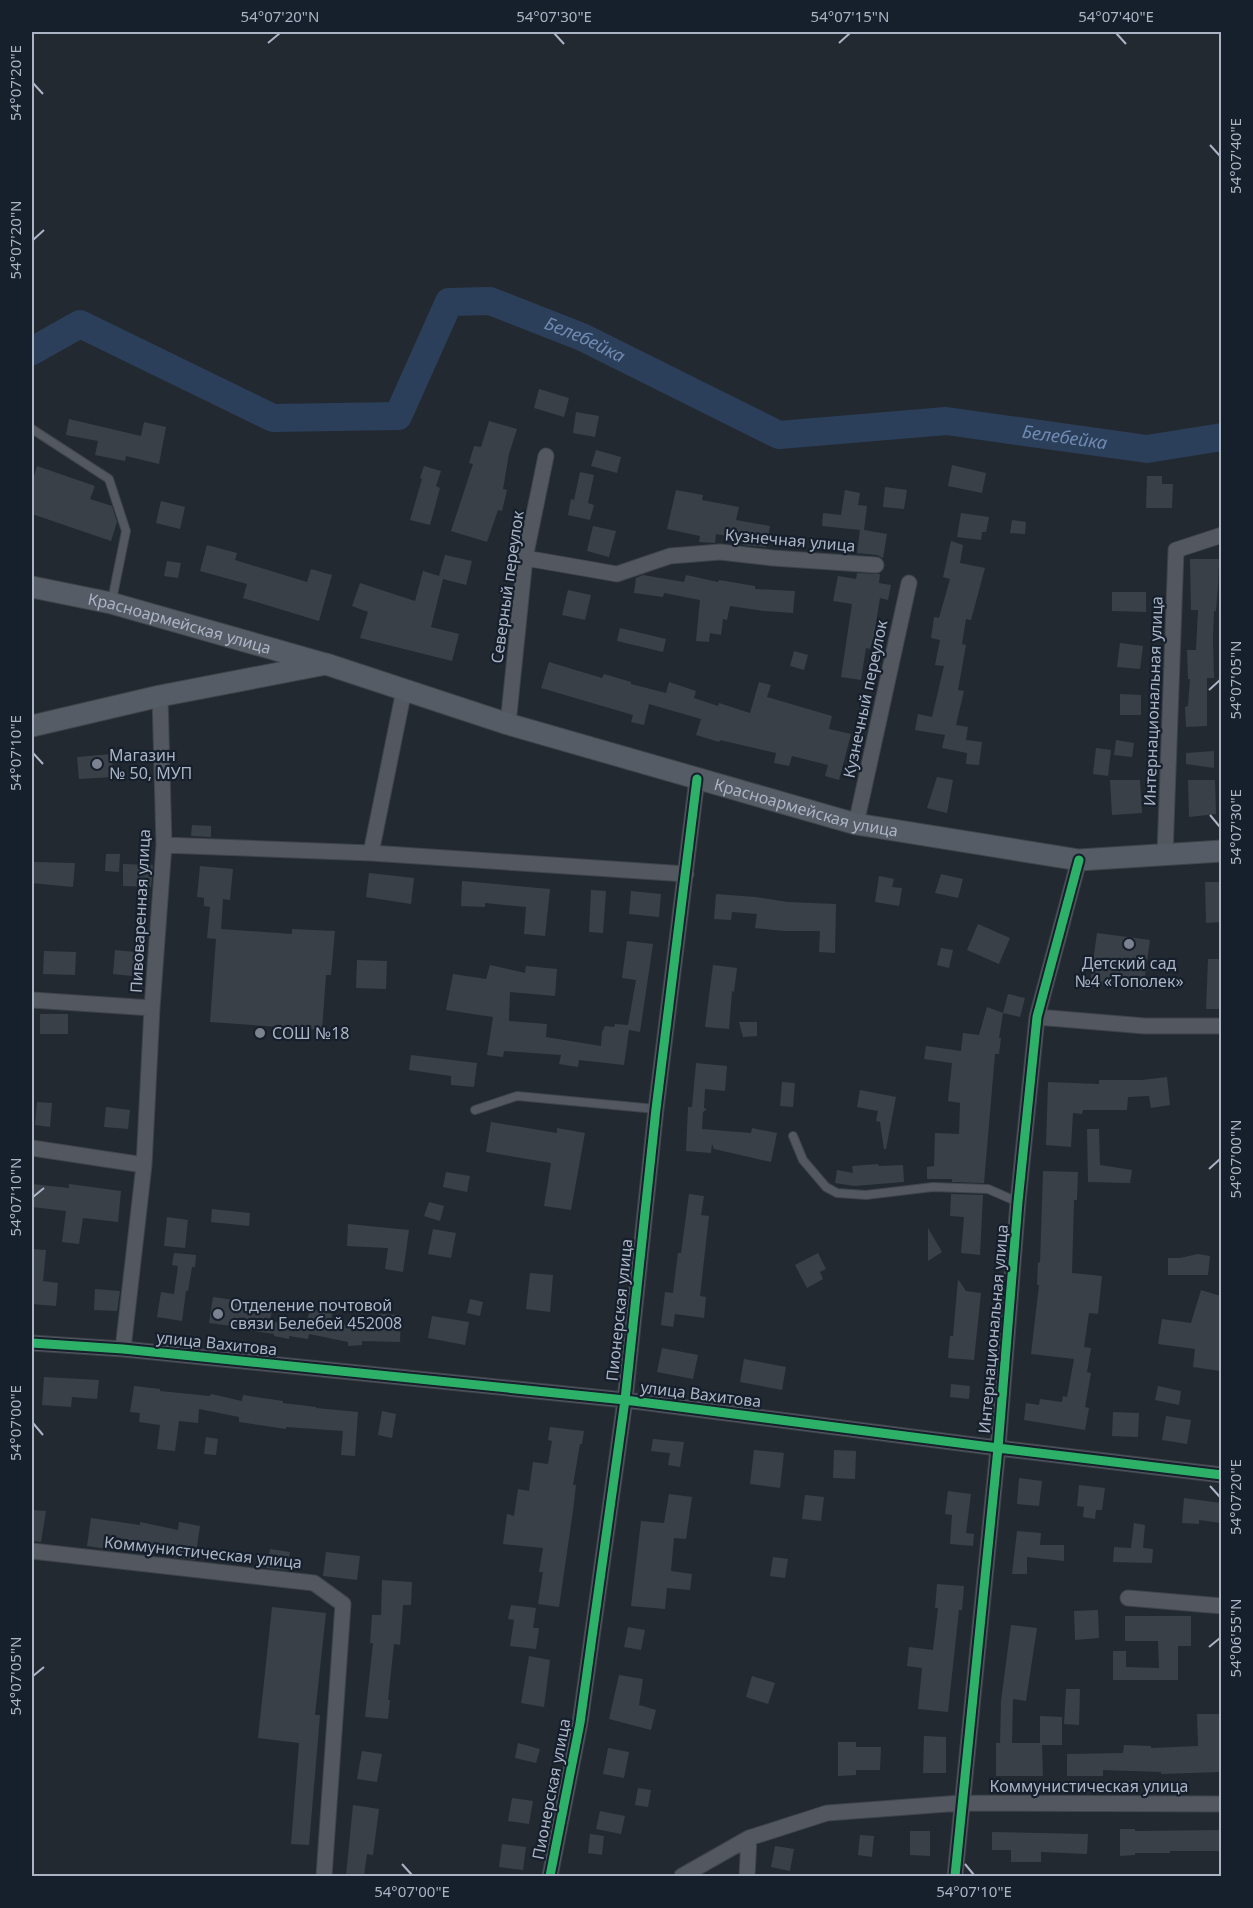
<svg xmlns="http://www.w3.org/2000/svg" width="1253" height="1908" viewBox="0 0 1253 1908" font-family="'Noto Sans',sans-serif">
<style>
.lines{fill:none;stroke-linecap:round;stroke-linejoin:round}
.river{stroke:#2c3f5a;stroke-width:28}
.building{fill:#3a4048}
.lane-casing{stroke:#3f434a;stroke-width:10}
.street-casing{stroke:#3f434a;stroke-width:17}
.secondary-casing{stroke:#3f434a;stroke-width:23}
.lane{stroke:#525760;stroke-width:8}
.street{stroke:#525760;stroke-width:15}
.secondary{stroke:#565c65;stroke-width:21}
.cycleway-casing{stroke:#161f2c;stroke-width:13}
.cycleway{stroke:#2db169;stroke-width:9}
.ticks{fill:none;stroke:#aab4c5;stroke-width:2}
.poi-dot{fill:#7b8391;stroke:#161f2c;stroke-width:2}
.labels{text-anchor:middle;stroke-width:4.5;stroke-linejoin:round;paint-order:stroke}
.street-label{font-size:16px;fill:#aab4c5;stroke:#161f2c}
.poi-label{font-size:16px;fill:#aab4c5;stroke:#161f2c;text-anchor:start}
.water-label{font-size:18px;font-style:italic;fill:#6f8ab1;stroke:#161f2c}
.neatline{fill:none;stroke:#aab4c5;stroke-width:2}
.ticks-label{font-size:15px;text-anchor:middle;fill:#aab4c5}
</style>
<rect width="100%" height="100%" fill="#232931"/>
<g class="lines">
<path class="river" id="s1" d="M32,351L80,324L273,418L398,416L449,302L490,301L582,337L779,435L946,421L1147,449L1222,437"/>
</g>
<path class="building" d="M539,389L569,398L564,417L534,408Z
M576,412L599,416L595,437L573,433Z
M69,419L141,436L144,422L166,427L159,464L126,456L125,461L95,455L98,441L66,435Z
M489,421L517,429L509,454L503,489L507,490L502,511L498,510L487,542L451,531L473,464L469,463L474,446L481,447Z
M596,450L621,457L617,473L591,466Z
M952,465L986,473L982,493L948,486Z
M37,466L95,486L90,499L112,506L117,522L111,541L32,514V483Z
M424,466L441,471L436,486L440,488L430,525L410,520L422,479L420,478Z
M580,472L594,475L588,503L594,505L590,520L568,515L571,499L574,500Z
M1147,476H1162V484H1173L1172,508H1146Z
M885,487L907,490L904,509L883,507Z
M676,490L703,495L702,500L739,507L736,520L770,526L766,547L743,545L744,539L716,534L715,543L699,542L700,536L667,529Z
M845,490L860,493L858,505L867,506L864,530L887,534L883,558L877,555L857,553L860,530L822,526L823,513L841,515Z
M161,501L185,507L180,529L156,523Z
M961,513L989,517L986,532H982L981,540L957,537Z
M1012,520L1026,522L1025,534L1010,533Z
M593,526L616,531L609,557L587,551Z
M951,541L963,545L960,563L985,568L971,620L966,619L962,644L966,645L958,690L964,691L956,725L968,727L966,740L982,742L979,765L966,764L967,753L942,748L945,735L915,730L918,714L932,717L944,666L935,665L940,640L931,638L934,617L939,618L950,579L943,577Z
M207,545L237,553L235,560L307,582L311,569L332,575L319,621L243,598L247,584L200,571Z
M445,555L472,561L466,585L443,579L431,627L459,634L452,661L360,638L368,612L352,606L360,583L415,601L423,571L439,576Z
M1190,559H1219L1218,586L1216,611H1214L1213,640L1214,678H1207V726L1186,727L1185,707L1188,706L1190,679H1188L1187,650H1196L1198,610H1191Z
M167,561L181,563L178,578L164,576Z
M857,573L880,574L879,583L891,585L888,600L880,598L874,636L870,649L866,648L861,680L841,677L852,604L833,601L838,576L856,579Z
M643,575L684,582L686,575L718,582L719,580L755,586V589L795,591L793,613L764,611L730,606L727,620L723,619L721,635L710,633L709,642L696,641L700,600L664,593L663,597L634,593L636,578Z
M568,590L591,595L585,620L562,615Z
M1112,592H1146V612L1112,611Z
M620,628L666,639L663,652L617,641Z
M1120,643L1143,646L1140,669L1117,667Z
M794,651L808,655L804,670L790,666Z
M549,662L602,678L604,674L631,682V684L666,693L669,682L696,691L694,698L718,706L719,703L750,713L759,682L771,685L767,697L832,716L829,729L851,734L839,780L825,776L828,765L792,756L789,766L774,763L776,753L720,740L719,742L696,735L701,719L649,704L644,725L631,722L633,715L541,688Z
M1120,694L1141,695V715H1120Z
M1116,740L1134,743L1132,757L1114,755Z
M1096,748L1111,750L1108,776L1093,774Z
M1214,751V768L1186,764V753Z
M112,754L113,777L79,779L77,757Z
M937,777L953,780L947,813L927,808Z
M1110,780H1140L1142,813L1112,815Z
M1188,780H1215L1216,814L1189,817Z
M192,825L211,826V837L191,836Z
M106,854H120L119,872L105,871Z
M32,862L75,863L73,887L32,883Z
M123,864L153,865L151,887L123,886Z
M200,866L233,869L230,900L223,899L221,929L292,934V929L335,931L331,975H326L322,1030L210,1022L216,939L207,938L210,907L204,906V898L197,897Z
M369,873L414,878L411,904L366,897Z
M941,874L963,879L958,898L935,893Z
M879,876L894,879L892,887L902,888L899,906L875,902Z
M462,881L550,889L545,936L524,934L526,907L485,903V907L461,906Z
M1205,882H1221V922L1206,923Z
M591,890L606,891L603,933L589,932Z
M631,891L661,894L659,917L629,914Z
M716,894L755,897L788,902L836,904L835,953L819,952L820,931H785L755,928L757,914L732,912L731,920L714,919Z
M978,924L1010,938L999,964L967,950Z
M1097,933L1150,940L1143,990L1090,983Z
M627,941L653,944L640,1032L629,1030L624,1065L579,1060L578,1067L559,1064L561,1055L504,1051L503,1057L487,1055L493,1017L446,1010L453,974L486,979L490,965L525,973L526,966L557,969L555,996L510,992L509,1021L547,1024L546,1037L601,1046L602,1032L605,1026L614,1027L615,1024L628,1025L636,980L622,978Z
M941,948L953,950L949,968L937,965Z
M115,950L145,953L142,977L113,974Z
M44,951L76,952L75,975L43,974Z
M1208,959H1221V1009H1206Z
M357,960L387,961L386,989L356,988Z
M713,965L737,968L734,992L732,991L729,1029L705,1027Z
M1008,994L1025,998L1020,1017L1003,1013Z
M987,1007L1003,1013L999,1038H1001L999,1054H995L984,1183L952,1182V1179H927V1167L934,1166L935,1133L959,1134L960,1103L948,1101L952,1063L924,1059L926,1046L961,1051L963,1033L979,1035Z
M40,1014H68V1034H40Z
M739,1022H757V1036L743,1037Z
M411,1055L477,1063L474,1087L451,1085V1076L409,1070Z
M696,1063L727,1066L725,1091L705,1089L704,1108L707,1109L703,1112L702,1129L751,1133L752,1128L777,1133L771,1162L714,1149L712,1144L711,1153L686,1151L688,1107H692Z
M1167,1077L1170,1105L1151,1108L1149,1096L1128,1097L1127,1110H1083L1082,1114L1073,1113L1071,1147L1046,1145L1048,1082L1099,1084V1080H1142Z
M782,1082L795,1083L793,1107L780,1106Z
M860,1090L896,1097L886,1149H884L880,1122L876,1121L878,1111L857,1107Z
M37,1102L52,1103L50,1127L35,1125Z
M106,1107L130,1110L128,1129L104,1127Z
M491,1122L557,1133V1128L585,1133L571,1210L544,1206L551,1163L486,1152Z
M1087,1129H1099L1100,1165L1132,1170L1130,1183L1088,1182Z
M878,1164L879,1166L903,1165L904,1182L854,1186L835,1183L837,1170L853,1173L852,1166Z
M1043,1171L1078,1172L1077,1200H1074L1072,1273L1102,1276L1098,1314L1089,1313L1084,1347L1091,1348L1087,1372L1091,1373L1085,1407L1089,1408L1085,1430L1024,1420L1026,1403L1039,1405L1040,1399L1062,1402L1063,1396L1067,1397L1074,1359L1031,1354L1039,1285H1037L1038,1262L1040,1263Z
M446,1172L470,1176L467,1192L443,1187Z
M32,1184L69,1188V1184L121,1191L118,1222L83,1218L79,1244L62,1242L66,1211L32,1207Z
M689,1194L704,1196L701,1215L709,1216L700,1296L706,1297L704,1318L675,1314L673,1327L661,1325L665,1292L673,1293L678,1253H681Z
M951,1194L983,1195L980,1255L961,1253L964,1217L950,1216Z
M429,1202L444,1206L440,1221L424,1216Z
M212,1209L250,1213L249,1226L211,1222Z
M167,1217L188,1220L185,1248L164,1246Z
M348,1224L409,1230L403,1272L385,1269L388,1248L347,1246Z
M928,1228L942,1252L928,1261Z
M433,1229L456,1233L451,1258L428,1254Z
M32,1249L46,1250L43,1281L58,1283L56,1306L32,1304Z
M174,1253L196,1255L195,1267H192L188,1291H186L182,1321L157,1317L161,1292L174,1294L178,1266L172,1265Z
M818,1253L826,1269L820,1272L823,1279L807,1288L795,1265Z
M1198,1254L1210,1256L1208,1275H1168V1258H1180Z
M530,1273L553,1275L550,1312L526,1309Z
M958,1279L966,1291L981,1293L974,1360L948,1358L950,1336H953Z
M95,1289L120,1291L117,1311L94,1310Z
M1201,1290L1221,1296L1220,1371L1193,1367L1195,1349L1158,1344L1162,1319L1191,1323Z
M213,1297L234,1300L233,1303L272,1309L270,1321L296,1326H306L310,1309L332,1314L330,1325L379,1324V1314L401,1315L400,1342L362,1341V1345L348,1346V1342L309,1334L308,1339L289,1336V1339L274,1336V1334L245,1330L246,1328L209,1323Z
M470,1299L483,1302L480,1316L467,1313Z
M432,1316L469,1322L465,1345L428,1338Z
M662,1348L698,1355L693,1379L657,1372Z
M744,1359L786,1367L782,1390L740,1382Z
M44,1377L99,1380L97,1399L72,1397L71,1407L42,1405Z
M951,1384L970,1386L969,1399L950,1397Z
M134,1386L160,1389V1391L210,1396L211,1394L242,1401L243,1395L283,1401V1403L316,1407V1408L358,1412L355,1456L341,1455L343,1431L286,1427V1429L239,1422V1417L199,1409L198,1423L179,1421L175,1451L157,1449L160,1425L139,1422L140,1413L130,1412Z
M1158,1386L1181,1391L1179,1405L1155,1400Z
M382,1411L396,1414L392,1438L378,1435Z
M1113,1412L1139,1413L1138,1437L1112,1436Z
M1166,1416L1191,1420L1187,1444L1162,1440Z
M550,1427L584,1431L582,1444H580L573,1485H576L573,1511L559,1607L538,1604L543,1572H539L543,1548L503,1544L507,1514L514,1516L518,1489L529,1491L533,1462L548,1464L552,1441L548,1440Z
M206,1437L218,1439L216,1455L204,1454Z
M653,1439L684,1442L680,1467L668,1465L670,1453L651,1451Z
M754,1450L784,1453L780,1488L750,1484Z
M834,1450L856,1451L855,1479L833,1478Z
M1019,1478L1042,1481L1039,1506L1017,1504Z
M1079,1485L1105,1488L1102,1510H1096L1095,1519L1083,1517L1084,1507L1077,1506Z
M948,1491L971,1494L966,1533L974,1534L973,1546L950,1544L952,1515L945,1514Z
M669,1494L692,1497L686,1539L674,1538L671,1571L692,1574L690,1590L667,1588L665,1609L631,1606L641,1521L664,1523Z
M805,1495L824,1497L821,1521L802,1519Z
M1184,1498L1221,1503V1523L1199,1520V1524L1182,1523Z
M32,1510L46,1511L41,1542L32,1541Z
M91,1518L140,1525V1522L178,1530L179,1522L200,1526L195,1560L173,1557L174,1551L116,1537L114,1550L87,1546Z
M1134,1523L1145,1525L1143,1548L1153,1549L1152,1563L1113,1562L1114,1547L1131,1548Z
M1017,1531L1041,1533L1040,1545H1064V1561L1027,1557V1574H1012Z
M270,1549L290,1552L287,1570L267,1568Z
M326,1552L360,1556L357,1580L323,1576Z
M773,1557L788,1559L785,1578L770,1576Z
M382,1580L412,1582L411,1605H403L400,1645L394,1644L388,1700H390L388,1719L365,1717L373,1643H370L372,1615H381Z
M937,1584L964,1586L962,1610H959L948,1712L918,1709L922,1668L907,1666L909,1647L933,1650L938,1608H935Z
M511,1605L536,1608L533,1628H539L536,1649L510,1646L514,1620L508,1619Z
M272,1607L326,1613L315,1715H320L309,1845L291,1844L299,1743L258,1738Z
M1098,1610L1099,1638L1075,1640L1074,1611Z
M1125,1616H1191V1646H1178V1680H1113V1651H1126V1667L1159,1668L1158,1641H1125Z
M1011,1625L1037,1628L1026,1701L1013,1699L1012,1743H1040V1716L1062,1717V1745H1042L1043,1776H996V1743H1000L1001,1701Z
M628,1627L645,1630L641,1650L624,1647Z
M529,1656L550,1660L544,1707L521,1703Z
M619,1675L643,1679L639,1705L656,1710L651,1730L609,1719Z
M752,1676L775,1683L768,1704L746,1697Z
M1066,1689H1080L1079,1725L1064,1724Z
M1197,1714H1220L1221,1772L1161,1774V1772L1103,1770V1776H1067V1754L1123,1753L1124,1745L1151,1746V1748L1198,1746Z
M924,1736L946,1737V1773H923Z
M838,1742H856V1747H881L880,1770H856V1775L838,1776Z
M518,1743L540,1749L536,1763L515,1758Z
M608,1748L629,1752L624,1778L603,1774Z
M362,1751L382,1754L377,1782L357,1779Z
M638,1788L651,1790L648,1807L635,1805Z
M512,1798L533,1801L529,1824L508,1821Z
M353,1805L379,1809L373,1855L367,1854L364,1876H346Z
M600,1811L625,1816L621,1834L596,1829Z
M1120,1829H1135V1831L1221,1830V1851H1170V1853H1135V1855L1120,1856Z
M910,1831H930V1856L910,1855Z
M992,1832L1088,1834L1087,1854L1041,1852V1862H1011V1850H992Z
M590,1834L604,1836L602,1855L588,1853Z
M860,1835L874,1836L872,1857L858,1855Z
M502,1844L526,1847L523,1870L499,1867Z
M775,1846L794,1849L790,1871L771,1867Z"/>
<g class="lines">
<defs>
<path id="lane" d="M32,429L109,479L126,531L112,600
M475,1110L517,1096L656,1109
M793,1136L803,1160L826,1187L837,1193L866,1195L933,1187L988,1189L1018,1202"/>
<path id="street" d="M525,558L617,574L670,556L720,552L773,558L876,565
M404,690L371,853L686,874
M508,724L525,558L546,456
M856,824L909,583
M164,845L371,853
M1165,854L1176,550L1222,535
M32,1000L152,1008L164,845L160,696
M1037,1017L1145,1026H1222
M32,1148L144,1165
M32,1343L123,1349L625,1400L998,1448L1222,1475
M123,1349L144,1165L152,1008
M32,1551L314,1583L343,1604L324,1876
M1128,1598L1222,1606
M550,1876L580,1723L625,1400L656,1109L697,779
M682,1876L749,1838L827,1813L961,1803L1222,1804
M747,1876L749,1838
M955,1876L998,1448L1018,1202L1037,1017L1079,860"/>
<g id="secondary">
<path id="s2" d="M32,587L111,603L322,663"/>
<path id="s3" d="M32,726L160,696L326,664L508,724L856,824L1079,860L1222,851"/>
</g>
</defs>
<use href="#lane" class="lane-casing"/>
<use href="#street" class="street-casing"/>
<use href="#secondary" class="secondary-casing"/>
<use href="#lane" class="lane"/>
<use href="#street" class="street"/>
<use href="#secondary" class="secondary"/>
<defs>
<path id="cycleway" d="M32,1343L123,1349L625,1400L998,1448L1222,1475
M550,1876L580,1723L625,1400L656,1109L697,779
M955,1876L998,1448L1018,1202L1037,1017L1079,860"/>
</defs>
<use href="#cycleway" class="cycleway-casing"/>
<use href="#cycleway" class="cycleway"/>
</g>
<path class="ticks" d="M554,33L564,44M1116,33L1126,44M268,43L280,33M839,43L850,33M33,83L43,94M1210,145L1220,156M33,240L44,230M1209,690L1220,680M33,753L43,764M1210,815L1220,827M1209,1169L1220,1159M33,1197L44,1188M33,1423L43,1435M1210,1486L1220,1497M1209,1647L1220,1638M33,1676L44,1667M402,1864L412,1875M965,1864L974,1875"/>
<g class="poi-dot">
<circle cx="97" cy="764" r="6"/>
<circle cx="1129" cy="944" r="6"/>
<circle cx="260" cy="1033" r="6"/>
<circle cx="218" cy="1314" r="6"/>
</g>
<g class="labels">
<g class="street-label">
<text transform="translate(790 540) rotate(5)" y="6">Кузнечная улица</text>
<text transform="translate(507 587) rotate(-82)" y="6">Северный переулок</text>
<text dy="6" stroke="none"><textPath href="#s2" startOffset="152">Красноармейская улица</textPath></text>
<text transform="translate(865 699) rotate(-78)" y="6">Кузнечный переулок</text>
<text transform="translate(1153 701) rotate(-88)" y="6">Интернациональная улица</text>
<text dy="6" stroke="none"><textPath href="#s3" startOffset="802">Красноармейская улица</textPath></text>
<text transform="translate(140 911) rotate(-87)" y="6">Пивоваренная улица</text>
<text transform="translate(619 1310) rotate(-84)" y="6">Пионерская улица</text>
<text transform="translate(993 1329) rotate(-85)" y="6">Интернациональная улица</text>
<text transform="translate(217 1343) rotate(6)" y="6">улица Вахитова</text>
<text transform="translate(701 1394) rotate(7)" y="6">улица Вахитова</text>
<text transform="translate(203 1552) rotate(6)" y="6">Коммунистическая улица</text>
<text x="1089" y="1792">Коммунистическая улица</text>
<text transform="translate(551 1789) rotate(-79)" y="6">Пионерская улица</text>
</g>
<g class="poi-label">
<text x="109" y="761">Магазин<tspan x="109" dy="18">№ 50, МУП</tspan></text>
<text x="1129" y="969" text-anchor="middle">Детский сад<tspan x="1129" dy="18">№4 «Тополек»</tspan></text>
<text x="272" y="1039">СОШ №18</text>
<text x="230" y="1311">Отделение почтовой<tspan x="230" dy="18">связи Белебей 452008</tspan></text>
</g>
<g class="water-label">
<text dy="6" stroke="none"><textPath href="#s1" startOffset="663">Белебейка</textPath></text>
<text dy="6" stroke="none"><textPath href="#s1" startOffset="1167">Белебейка</textPath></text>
</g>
</g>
<rect width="1253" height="1908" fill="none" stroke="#161f2c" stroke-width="66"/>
<rect x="33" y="33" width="1187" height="1842" class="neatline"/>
<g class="ticks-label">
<text x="280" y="22">54°07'20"N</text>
<text x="554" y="22">54°07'30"E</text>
<text x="850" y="22">54°07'15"N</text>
<text x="1116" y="22">54°07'40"E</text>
<text transform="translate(16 83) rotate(-90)" y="5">54°07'20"E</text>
<text transform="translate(1236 156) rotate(-90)" y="5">54°07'40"E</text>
<text transform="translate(16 240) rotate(-90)" y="5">54°07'20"N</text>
<text transform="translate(1236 680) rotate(-90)" y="5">54°07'05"N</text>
<text transform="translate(16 753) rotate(-90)" y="5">54°07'10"E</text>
<text transform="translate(1236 827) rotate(-90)" y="5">54°07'30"E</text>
<text transform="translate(1236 1159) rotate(-90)" y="5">54°07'00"N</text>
<text transform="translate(16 1197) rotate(-90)" y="5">54°07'10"N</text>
<text transform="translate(16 1423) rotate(-90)" y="5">54°07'00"E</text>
<text transform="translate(1236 1497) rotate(-90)" y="5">54°07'20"E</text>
<text transform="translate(1236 1638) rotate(-90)" y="5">54°06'55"N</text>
<text transform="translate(16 1676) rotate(-90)" y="5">54°07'05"N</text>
<text x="412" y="1897">54°07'00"E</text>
<text x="974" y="1897">54°07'10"E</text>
</g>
</svg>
